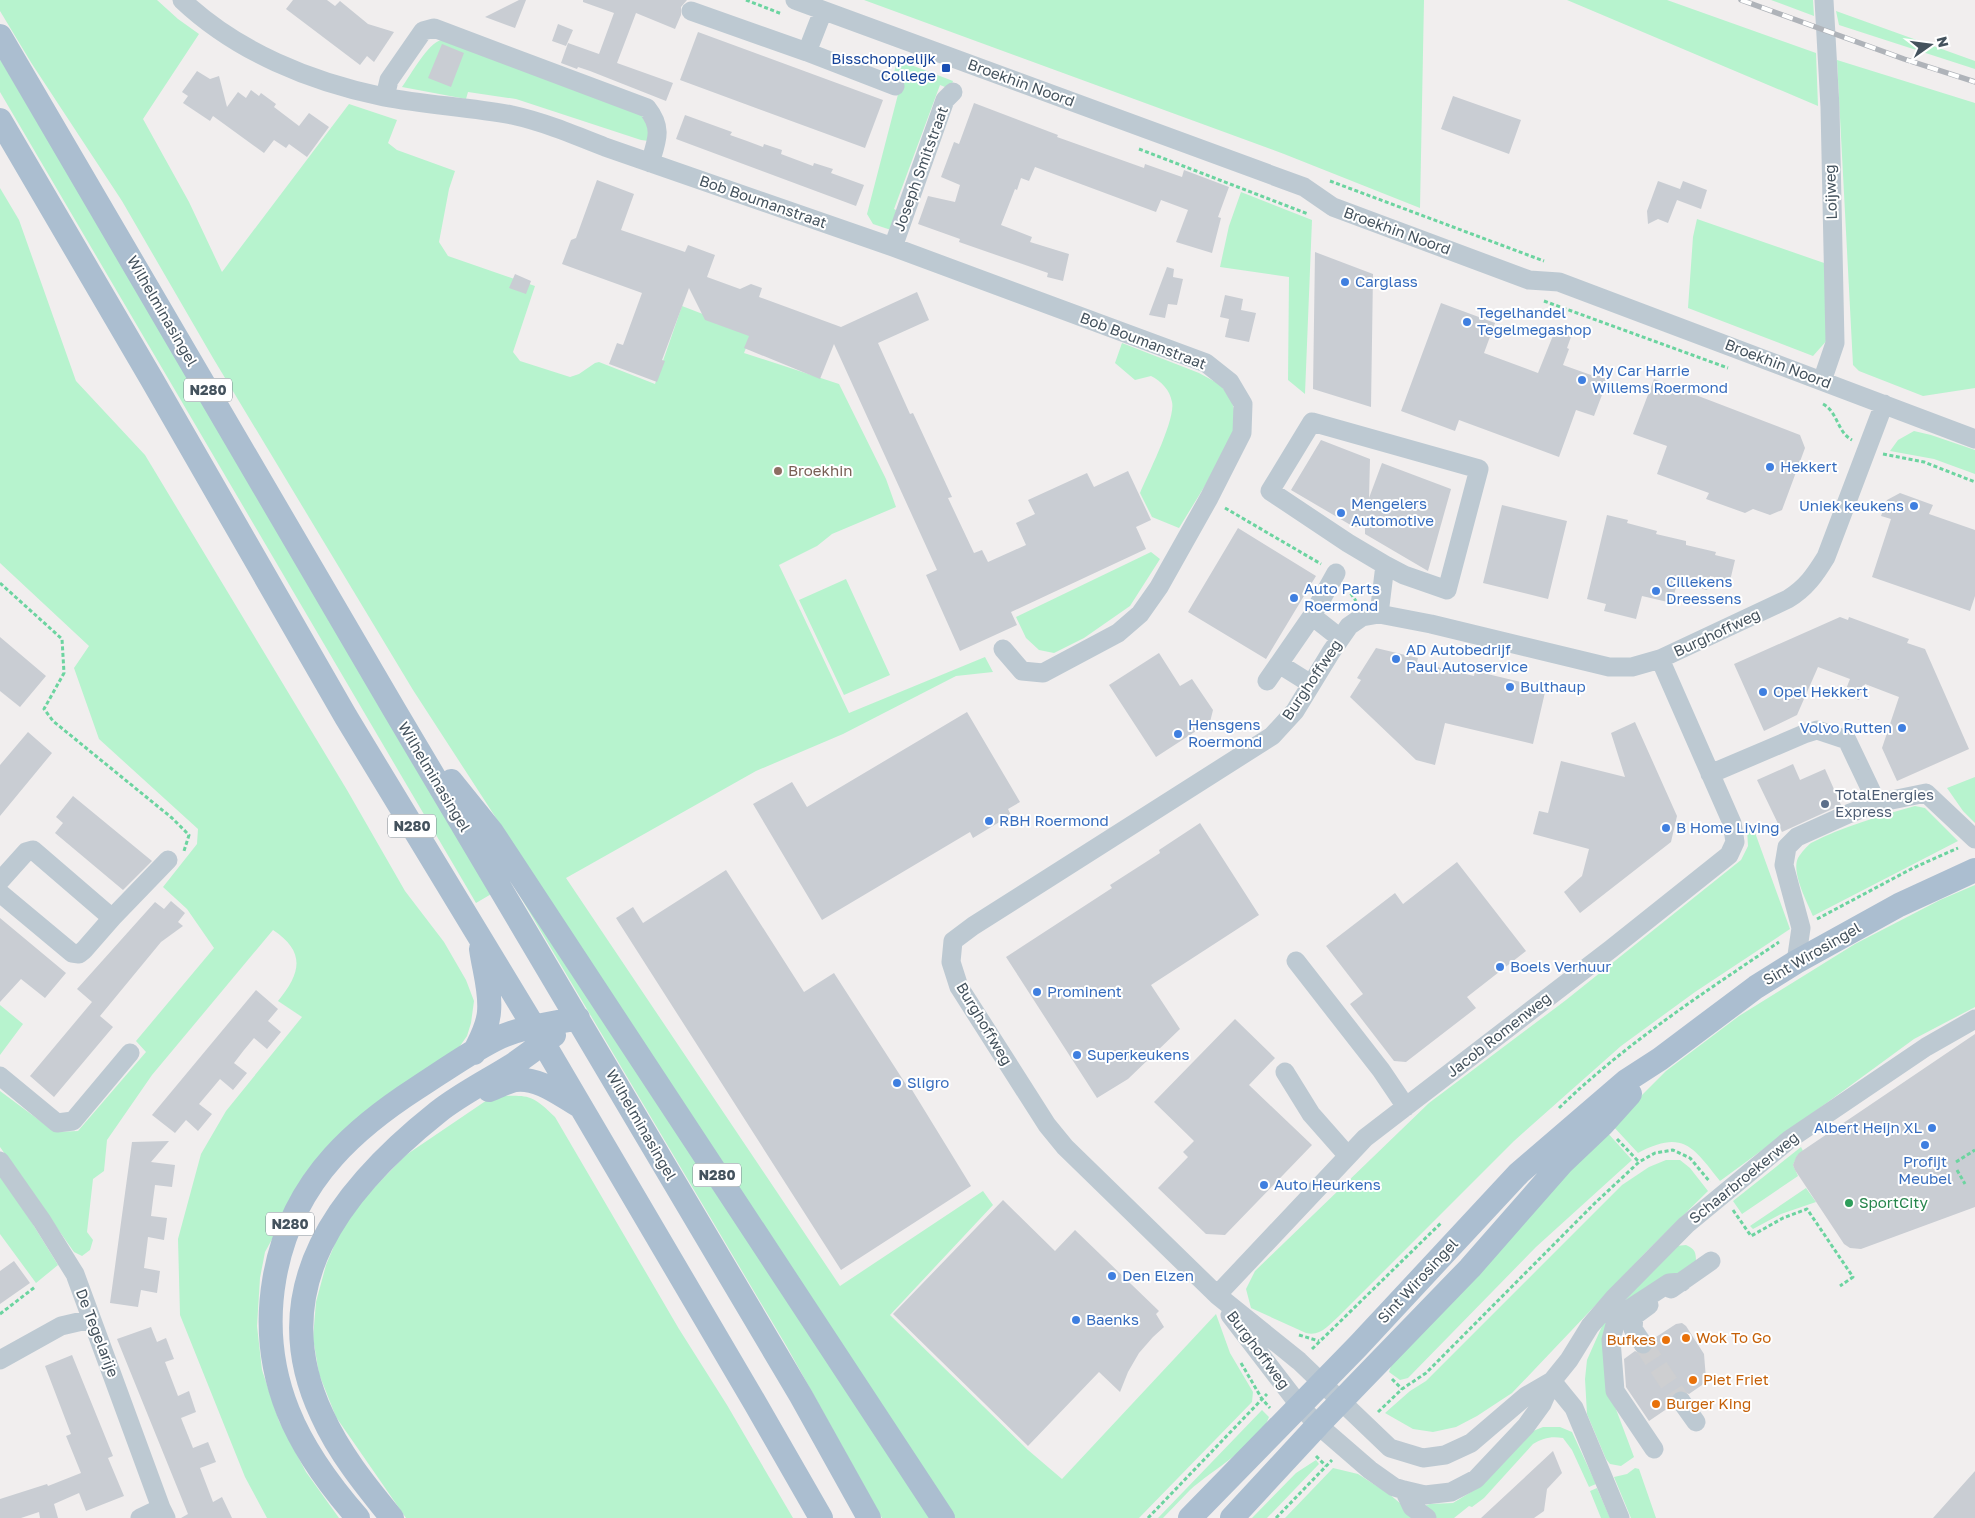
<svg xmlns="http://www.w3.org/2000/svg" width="1975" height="1518" viewBox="0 0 1975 1518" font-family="'Golos Text',sans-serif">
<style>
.green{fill:#b7f3ce}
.building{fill:#c9cdd3}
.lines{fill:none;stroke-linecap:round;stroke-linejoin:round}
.minor-tunnel{stroke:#cecfd1;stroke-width:19;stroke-dasharray:19 9;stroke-linecap:butt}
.path{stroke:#6cd4a0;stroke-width:3;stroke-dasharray:4 2.5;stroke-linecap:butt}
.minor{stroke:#bdc9d2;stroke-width:19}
.major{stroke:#abbed0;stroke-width:24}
.rail-casing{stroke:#afb3b9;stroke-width:5.5}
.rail{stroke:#fff;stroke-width:4;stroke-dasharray:11;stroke-linecap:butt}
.transit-dot{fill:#1a4fb4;stroke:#fff;stroke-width:2}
.shop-dot{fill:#3f7fe0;stroke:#fff;stroke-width:2}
.education-dot{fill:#8d6e63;stroke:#fff;stroke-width:2}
.service-dot{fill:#5c6f8a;stroke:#fff;stroke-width:2}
.leisure-dot{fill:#2e9e5b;stroke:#fff;stroke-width:2}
.food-dot{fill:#e8710a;stroke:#fff;stroke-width:2}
.labels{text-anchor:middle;stroke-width:4;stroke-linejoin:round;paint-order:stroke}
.shield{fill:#fff;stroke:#7c868e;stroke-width:1}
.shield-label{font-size:14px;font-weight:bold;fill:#44525d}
.transit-label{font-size:15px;fill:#164399;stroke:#fff;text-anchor:end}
.street-label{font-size:15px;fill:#44525d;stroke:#fff}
.shop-label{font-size:15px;fill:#366cbe;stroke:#fff;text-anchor:start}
.education-label{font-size:15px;fill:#785e54;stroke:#fff;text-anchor:start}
.service-label{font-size:15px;fill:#4e5e75;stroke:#fff;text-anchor:start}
.leisure-label{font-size:15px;fill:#27864d;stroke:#fff;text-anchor:start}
.food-label{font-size:15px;fill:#c56008;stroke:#fff;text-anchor:start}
</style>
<rect width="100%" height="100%" fill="#f1eeee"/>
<path class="green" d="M0,0H157L178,19L199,34L143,119L189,202L222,272L349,104L397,120L388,143L397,150L455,171L449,189L439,242L448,256L535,286L513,352L520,361L570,377L579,374L595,363L599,362L655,384L682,306L752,333L744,353L839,384L886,479L896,507L832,534L817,546L779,565L849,713L985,657L993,672L956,676L843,734L756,771L566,878L840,1286L983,1191L993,1205L890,1315L1028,1450L1062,1479L1216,1314L1230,1353L1253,1392L1252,1402L1139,1518H950L413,690L213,358L122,201L32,64L0,11Z
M864,0H1424L1420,208L1284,154Z
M1567,0H1667L1816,53L1818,106Z
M1771,0H1813L1814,16Z
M1836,11L1975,61V69L1839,25Z
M441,40L638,112L647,121L649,141L641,140L516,99L468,92L466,99L402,87C410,76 428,43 441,40Z
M0,59L493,893L476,903L0,92Z
M898,60L953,81L950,89L940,85L894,209L896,210L894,231L873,224L867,214L902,79L893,75Z
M1837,60L1975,103V388L1923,396L1859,371L1853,365Z
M0,188L19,220L76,381L145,455L347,790L405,891L444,942L466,980L474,1001L471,1023L467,1036L453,1056L288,1210L265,1252L260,1278L257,1326L262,1370L279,1421L306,1472L339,1518H267L245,1477L180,1315L178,1239L201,1154L226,1111L302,1017L278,1001C301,973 306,952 273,930L152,1075L107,1140L104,1171L93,1179L87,1232L93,1240L90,1250L82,1256L74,1252L0,1147V1091L55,1132L78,1131L146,1052L136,1041L214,948L187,909L163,887L197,844L198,829L99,739L74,668L89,646L0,563Z
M1241,192L1312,220L1305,394L1288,380L1289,277L1220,267L1229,226Z
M1697,219L1827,264L1829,338L1813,356L1688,308L1693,237Z
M1122,343L1199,373L1221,385L1232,402L1236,418L1235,433L1225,453L1179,528L1152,517L1140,493C1148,474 1176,419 1172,402C1170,390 1161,381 1151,376L1135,380L1115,363Z
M1914,431L1931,435L1975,450V474L1934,459L1890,451L1898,440Z
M1151,552L1160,559L1130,606L1084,638L1054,653L1039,650L1026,638L1016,617Z
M846,579L890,675L844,695L799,600Z
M1975,777V823L1963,811L1947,788Z
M1915,806L1925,808L1958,841L1813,916C1807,902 1791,872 1798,858C1801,853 1807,846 1811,843C1841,827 1883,815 1915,806Z
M1753,827L1790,929L1695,992L1621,1046L1514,1141L1339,1316C1329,1325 1320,1337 1306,1333L1251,1308L1246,1289L1255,1271L1429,1103L1566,1000L1741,860L1748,846L1747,829Z
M488,842L935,1518H882L787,1347Z
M1975,885V1007L1914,1039L1720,1181C1693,1147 1683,1129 1638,1153L1612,1125L1666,1071L1739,1016L1855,944L1940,900Z
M0,1005L23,1024L0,1055Z
M493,1096C527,1096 530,1092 555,1117L679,1329L727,1405L793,1518H406L336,1417L319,1374L313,1338L316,1302L326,1265L339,1234L364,1198L406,1155Z
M1606,1131L1632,1160L1536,1247L1408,1378L1400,1380L1389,1372L1394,1356Z
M1801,1147L1803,1151L1797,1156L1793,1165L1798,1176L1742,1214L1733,1201Z
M1666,1160H1680L1690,1168L1708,1191L1647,1251L1512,1393L1477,1416L1456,1427L1433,1432L1413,1429L1385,1413L1410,1391L1426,1381L1622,1185L1649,1167Z
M0,1171L58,1265L36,1283L0,1234Z
M1806,1188L1816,1202L1781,1214L1753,1229L1750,1226Z
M1686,1245C1695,1249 1696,1252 1696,1262L1616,1314L1611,1396L1634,1457L1621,1466L1610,1464L1606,1459L1587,1414L1585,1379L1587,1360L1603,1324L1669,1252L1676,1246Z
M1262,1410L1269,1417C1261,1442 1211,1471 1190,1490C1181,1499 1172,1509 1163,1518H1158Z
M1543,1427H1560L1572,1432L1596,1484L1589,1487L1572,1450L1563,1438C1551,1436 1543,1438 1533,1444L1484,1498L1472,1507L1469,1506L1454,1518H1434L1424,1506L1430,1504L1453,1503L1476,1489L1528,1433Z
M1316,1460L1319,1464L1267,1518H1252L1296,1473Z
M1333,1468L1358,1474L1389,1494L1418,1518H1285Z
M1635,1468L1639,1469L1656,1518H1631L1614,1477L1627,1474Z
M1597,1488L1610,1518H1601L1590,1491Z"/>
<path class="building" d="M293,0H327L335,6L340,1L368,24L394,32L374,62L367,56L360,65L286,9Z
M519,0H526L515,28L485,17Z
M583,0H687L681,7V15L675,29L636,13L617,63L673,83L666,101L590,71L578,67L577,69L561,63L568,43L599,54L614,13L583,2Z
M558,24L573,30L566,46L552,41Z
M698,32L883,100L865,148L680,80Z
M442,44L464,53L451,87L428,78Z
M197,71L210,79L219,76L227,107L238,92L246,98L251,90L259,96L261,93L276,104L274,107L299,126L309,113L329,127L307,157L289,144L286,148L274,140L264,153L213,116L210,121L183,103L188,96L182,92Z
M1453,96L1521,120L1509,154L1441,129Z
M974,103L1058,135L1057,137L1144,168L1145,164L1182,177L1184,170L1229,187L1218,217L1221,218L1212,253L1176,242L1188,210L1161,200L1156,212L1035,167L1029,181L1021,178L1017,190L1015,189L1001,225L1032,237L1030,242L1069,254L1063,281L1047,277L1048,273L959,242L960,239L918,224L928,196L955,202L960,185L941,177L954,142L959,144Z
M685,115L732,132L730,135L747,141L763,147L764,144L782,150L781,154L813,166L814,163L833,169L831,173L864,185L856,206L676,139Z
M597,180L634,194L621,230L685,252L688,245L715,255L707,277L740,289L751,284L762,288L759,297L841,327L917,292L929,320L878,343L910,414L913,413L952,497L948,498L974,553L982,550L988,562L1026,545L1016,523L1035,514L1028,500L1087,473L1094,487L1128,471L1151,520L1136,527L1146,549L1011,612L1017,625L960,651L926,575L937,570L834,344L820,379L744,348L749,336L705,320L689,288L662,360L665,361L657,382L609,364L617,343L623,345L642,293L562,264L571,240L576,238Z
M1658,181L1680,189L1683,181L1707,190L1701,209L1677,200L1668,223L1658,219L1648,224L1647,211Z
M1315,252L1373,274L1371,407L1313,389Z
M1167,267L1174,269L1173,277L1183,279L1177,305L1168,304L1165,318L1149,315Z
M515,274L531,281L526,294L509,288Z
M1225,295L1243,299L1241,310L1256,313L1249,342L1225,337L1229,319L1220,317Z
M1441,303L1495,323L1484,353L1538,373L1556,328L1572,334L1567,348L1569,349L1563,365L1591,375L1592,373L1608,379L1594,416L1576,410L1559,457L1459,420L1455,431L1401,411Z
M1654,379L1800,435L1805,448L1782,510L1770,515L1753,509L1745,513L1706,499L1709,493L1657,474L1667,446L1633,434Z
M1321,440L1370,459L1369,498L1382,463L1451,489L1428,571L1365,534V526L1354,527L1291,490Z
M1900,493L1933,505L1929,514L1975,530V596L1970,611L1872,577L1891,519L1881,516L1887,500Z
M1502,505L1567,521L1548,599L1483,583Z
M1607,515L1628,520L1627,523L1657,531L1656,534L1686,541V545L1716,552L1715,555L1735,560L1730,581L1710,576L1707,590L1677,583L1672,603L1642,596L1636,619L1604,611L1606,604L1587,599Z
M1238,528L1316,576L1266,659L1188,612Z
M1840,617L1848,620L1849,617L1909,639L1907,643L1925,649L1969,749L1897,781L1882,748L1899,697L1865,684L1859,700L1844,694L1850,679L1818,667L1797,715L1764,731L1734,664Z
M0,637L46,676L20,707L0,691Z
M1376,648L1418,658L1417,662L1474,676L1475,671L1546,688L1533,744L1445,723L1435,765L1416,760L1350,697L1361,680L1357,678Z
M1159,653L1180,686L1192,679L1213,710L1210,722L1156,757L1109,685Z
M967,712L1020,802L1008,809L1011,815L973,838L970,832L822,920L753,804L792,782L807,807Z
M1635,722L1677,816L1671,842L1580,913L1564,892L1582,876L1589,849L1533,834L1539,811L1548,813L1561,761L1625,777L1611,733Z
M28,732L52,753L0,816V765Z
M1793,764L1800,780L1825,769L1841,805L1782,832L1757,780Z
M73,796L152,861L123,890L55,833L63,823L56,817Z
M1200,823L1259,915L1151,985L1180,1029L1128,1079L1097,1098L1006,957L1112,888L1110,885L1160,853L1159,850Z
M1457,862L1526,951L1467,997L1476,1008L1406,1062L1394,1061L1350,1004L1363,994L1326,946L1395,893L1403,904Z
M726,870L804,992L834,973L907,1086L909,1085L971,1186L841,1270L616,918L633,907L643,923Z
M171,901L185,913L178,922L183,926L161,942L100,1016L113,1027L54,1097L30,1076L92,1002L77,989L155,902L164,909Z
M0,918L66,973L45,998L21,979L0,1002Z
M256,990L278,1009L268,1021L281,1032L267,1049L254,1038L244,1050L234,1063L247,1073L233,1090L220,1079L210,1091L199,1104L212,1114L198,1131L186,1120L175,1133L152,1115Z
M1235,1019L1275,1058L1249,1085L1312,1145L1225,1235L1206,1234L1158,1188L1188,1157L1183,1152L1194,1141L1154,1102Z
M1975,1034V1207L1861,1249L1850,1248L1844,1244L1795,1170L1793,1165L1796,1157L1799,1153Z
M169,1141L151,1162L175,1165L172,1187L155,1185L153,1200L151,1216L167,1218L164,1240L148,1237L146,1253L144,1268L160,1271L157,1293L141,1290L138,1307L110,1303L132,1142Z
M1003,1200L1055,1251L1075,1230L1159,1311L1156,1314L1164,1327L1153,1337L1139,1353L1128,1372L1120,1392L1099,1372L1028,1446L893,1314Z
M14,1261L30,1283L0,1304V1271Z
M1682,1323L1686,1326L1704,1354L1706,1379L1702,1385L1689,1394L1680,1390L1674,1392L1671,1397V1406L1649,1421L1626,1387L1624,1359L1635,1351L1643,1355L1649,1354L1653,1349V1339L1676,1324Z
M151,1327L157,1342L166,1338L174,1359L165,1362L178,1396L189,1391L196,1412L181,1418L193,1448L208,1442L216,1462L200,1468L213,1502L222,1497L232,1518H181L188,1514L117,1339Z
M72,1355L113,1456L108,1458L124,1496L86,1511L79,1493L54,1504L58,1518H40L39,1512L21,1518H0V1499L47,1484L48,1486L81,1473L66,1436L71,1434L45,1366Z
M1553,1451L1562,1473L1547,1489L1544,1511L1534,1518H1481Z
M1975,1471V1518H1933Z"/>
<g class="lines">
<path class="minor-tunnel" d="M1643,1344L1681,1401"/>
<path class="path" d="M746,0L782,14
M1139,149L1308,214
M1330,181L1544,261
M1544,301L1728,368
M1823,404C1838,412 1837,432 1852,440
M1883,454L1924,462L1975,482
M1225,508L1321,564
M0,583L62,639L64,673L44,709L53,721L172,818L189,835L184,851
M1347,588L1356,601
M1817,919L1913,868L1958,848
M1559,1108C1625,1044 1703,993 1779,942
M1617,1139L1639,1162
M1956,1162L1975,1150
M1957,1170L1965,1184
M1733,1210L1751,1236L1783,1218L1807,1209L1853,1277L1840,1286
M0,1314L35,1287
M1299,1335L1319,1341
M1312,1349L1442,1222
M1241,1363L1262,1399L1270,1408
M1392,1379L1402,1389
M1378,1412L1402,1389L1426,1373L1595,1203L1639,1162L1655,1153L1673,1150L1690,1158L1710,1182
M1316,1456L1326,1466
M1148,1518L1267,1394
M1276,1518L1332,1460"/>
<path class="minor" d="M182,0C237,52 311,82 384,97C426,105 470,107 512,115C544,122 575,135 605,147L893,247L1206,363L1230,382L1243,404L1242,433L1209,498L1159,587L1140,614L1118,633L1043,673L1022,671L1003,649
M795,0L1304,187L1333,207L1529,280L1559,282L1975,439
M691,11L807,52L895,86
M807,52L823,11
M385,97L389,80L423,31L434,28L647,108C663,128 657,140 650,163
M893,247L945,100L953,92
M1822,381L1835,343L1830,107L1824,0
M1379,614L1385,565L1404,575L1447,590L1479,469L1312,422L1270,491L1348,543L1385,565
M1312,616L1340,638
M1279,664L1311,684
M1267,681L1312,616L1336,573
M1710,774L1804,734L1817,730L1847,740L1877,803
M0,881L26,852L33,850L112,918L84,950L79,954L72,953L0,893
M112,918L168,860
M1296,961L1381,1070L1406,1107
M1796,962L1801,928L1784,865L1787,847L1797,837L1848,814L1877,803L1926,793L1975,839
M1285,1072L1311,1114L1348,1156
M0,1076L57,1123L73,1121L130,1053
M0,1161L42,1221L75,1274L161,1508L166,1518
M1671,1289L1711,1261
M1217,1295L1365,1138L1611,949L1729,855L1735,842L1732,823L1660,659
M1230,1315L1300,1406L1318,1425L1370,1470L1394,1487L1404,1490L1425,1495L1451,1492L1476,1479L1526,1426L1542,1404L1552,1381L1569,1360L1590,1326L1614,1298L1686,1225L1790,1139L1926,1047L1975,1019
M1643,1344L1633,1329L1634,1316L1649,1305
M0,1360L61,1326L91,1319
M1552,1381L1526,1396L1471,1443L1445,1455L1423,1458L1390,1448L1299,1361L1217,1295L1065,1147L1047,1125L959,987L951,962L953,941L973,926L1272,736L1295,711L1331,652L1349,626L1362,617L1379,614L1431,624L1609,667H1632L1660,659L1788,599C1806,588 1815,575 1826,557L1884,404
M1552,1381L1574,1408L1620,1518
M1681,1401L1696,1422
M1654,1449L1615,1391L1611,1340L1617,1317L1669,1283L1682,1282
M1404,1490L1412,1507L1427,1518
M140,1518L161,1508"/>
<path class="major" d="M0,36L395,711L801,1396L869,1518
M0,120L151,378L346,717L534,1027L755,1403L821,1518
M451,781L492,832L943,1518
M474,1053C480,1040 488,1027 489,1012C491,992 484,970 481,949
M489,1090C498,1087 506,1082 515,1080C538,1077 559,1094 578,1105
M358,1518C330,1486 304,1451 288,1411C254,1326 271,1226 333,1157C357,1130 386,1108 417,1088C442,1072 467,1054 494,1040C519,1027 551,1024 578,1018
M392,1518C366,1486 339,1453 322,1415C262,1288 341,1189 438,1112C461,1094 487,1081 511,1066C526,1056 540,1045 554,1035
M1190,1518L1358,1346L1519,1173L1626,1081L1660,1059L1756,987L1796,962L1899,905L1975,870
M1232,1518L1318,1425L1470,1268L1562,1163L1603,1124L1630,1094"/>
<defs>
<path id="rail" d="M1741,0L1904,59L1975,82"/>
</defs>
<use href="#rail" class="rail-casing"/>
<use href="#rail" class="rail"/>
</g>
<rect class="transit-dot" x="941" y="63" width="10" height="10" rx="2.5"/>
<g class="shop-dot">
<circle cx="1345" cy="282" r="5"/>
<circle cx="1467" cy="322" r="5"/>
<circle cx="1582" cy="380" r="5"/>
<circle cx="1770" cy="467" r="5"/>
<circle cx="1914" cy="506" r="5"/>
<circle cx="1341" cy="513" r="5"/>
<circle cx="1656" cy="591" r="5"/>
<circle cx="1294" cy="598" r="5"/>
<circle cx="1396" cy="659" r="5"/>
<circle cx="1510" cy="687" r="5"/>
<circle cx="1763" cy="692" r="5"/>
<circle cx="1902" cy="728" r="5"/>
<circle cx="1178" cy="734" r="5"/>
<circle cx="989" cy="821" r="5"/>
<circle cx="1666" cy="828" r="5"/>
<circle cx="1500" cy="967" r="5"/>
<circle cx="1037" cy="992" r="5"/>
<circle cx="1077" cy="1055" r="5"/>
<circle cx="897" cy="1083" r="5"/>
<circle cx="1932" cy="1128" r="5"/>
<circle cx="1925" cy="1145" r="5"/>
<circle cx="1264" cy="1185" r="5"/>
<circle cx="1112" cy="1276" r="5"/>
<circle cx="1076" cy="1320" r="5"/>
</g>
<circle class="education-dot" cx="778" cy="471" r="5"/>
<circle class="service-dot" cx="1825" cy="804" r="5"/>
<circle class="leisure-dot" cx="1849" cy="1203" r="5"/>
<g class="food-dot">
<circle cx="1686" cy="1338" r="5"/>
<circle cx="1666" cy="1340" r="5"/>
<circle cx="1693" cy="1380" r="5"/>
<circle cx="1656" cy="1404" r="5"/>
</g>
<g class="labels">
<g class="shield">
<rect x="184" y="378.5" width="48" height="23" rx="4"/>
<rect x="388" y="814.5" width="48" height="23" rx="4"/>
<rect x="693" y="1163.5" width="48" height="23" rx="4"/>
<rect x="266" y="1212.5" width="48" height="23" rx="4"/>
</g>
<g class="shield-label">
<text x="208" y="395">N280</text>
<text x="412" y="831">N280</text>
<text x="717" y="1180">N280</text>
<text x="290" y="1229">N280</text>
</g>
<g class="transit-label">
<text x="936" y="64">Bisschoppelijk<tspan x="936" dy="17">College</tspan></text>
</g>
<g class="street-label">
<text transform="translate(1021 83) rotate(20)" y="5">Broekhin Noord</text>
<text transform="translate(921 169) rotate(-70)" y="5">Joseph Smitstraat</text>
<text transform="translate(1831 192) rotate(-92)" y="5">Loijweg</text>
<text transform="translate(763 202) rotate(19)" y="5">Bob Boumanstraat</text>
<text transform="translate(1397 231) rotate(20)" y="5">Broekhin Noord</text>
<text transform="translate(162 311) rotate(60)" y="5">Wilhelminasingel</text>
<text transform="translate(1143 341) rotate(21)" y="5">Bob Boumanstraat</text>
<text transform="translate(1778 364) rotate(21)" y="5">Broekhin Noord</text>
<text transform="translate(1717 633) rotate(-25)" y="5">Burghoffweg</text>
<text transform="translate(1312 680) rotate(-56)" y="5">Burghoffweg</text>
<text transform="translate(434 777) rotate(59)" y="5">Wilhelminasingel</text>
<text transform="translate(1812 954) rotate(-30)" y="5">Sint Wirosingel</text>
<text transform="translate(984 1024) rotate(59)" y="5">Burghoffweg</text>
<text transform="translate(1499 1035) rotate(-38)" y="5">Jacob Romenweg</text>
<text transform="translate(641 1125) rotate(60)" y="5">Wilhelminasingel</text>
<text transform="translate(1744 1178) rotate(-39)" y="5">Schaarbroekerweg</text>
<text transform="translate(1418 1281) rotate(-47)" y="5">Sint Wirosingel</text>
<text transform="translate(97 1333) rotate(69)" y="5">De Tegelarije</text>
<text transform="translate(1258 1350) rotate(53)" y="5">Burghoffweg</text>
</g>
<g class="shop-label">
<text x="1355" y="287">Carglass</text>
<text x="1477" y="318">Tegelhandel<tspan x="1477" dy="17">Tegelmegashop</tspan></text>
<text x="1592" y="376">My Car Harrie<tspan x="1592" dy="17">Willems Roermond</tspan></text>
<text x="1780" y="472">Hekkert</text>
<text x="1351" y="509">Mengelers<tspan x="1351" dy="17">Automotive</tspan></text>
<text x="1904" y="511" text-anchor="end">Uniek keukens</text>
<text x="1666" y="587">Cillekens<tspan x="1666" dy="17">Dreessens</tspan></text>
<text x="1304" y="594">Auto Parts<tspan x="1304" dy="17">Roermond</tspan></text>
<text x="1406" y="655">AD Autobedrijf<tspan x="1406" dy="17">Paul Autoservice</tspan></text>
<text x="1520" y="692">Bulthaup</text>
<text x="1773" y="697">Opel Hekkert</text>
<text x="1188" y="730">Hensgens<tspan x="1188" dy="17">Roermond</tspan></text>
<text x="1892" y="733" text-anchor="end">Volvo Rutten</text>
<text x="999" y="826">RBH Roermond</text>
<text x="1676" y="833">B Home Living</text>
<text x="1510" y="972">Boels Verhuur</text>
<text x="1047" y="997">Prominent</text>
<text x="1087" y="1060">Superkeukens</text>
<text x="907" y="1088">Sligro</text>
<text x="1922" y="1133" text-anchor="end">Albert Heijn XL</text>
<text x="1925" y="1167" text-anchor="middle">Profijt<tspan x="1925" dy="17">Meubel</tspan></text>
<text x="1274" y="1190">Auto Heurkens</text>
<text x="1122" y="1281">Den Elzen</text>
<text x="1086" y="1325">Baenks</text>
</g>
<g class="education-label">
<text x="788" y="476">Broekhin</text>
</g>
<g class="service-label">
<text x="1835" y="800">TotalEnergies<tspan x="1835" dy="17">Express</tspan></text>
</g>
<g class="leisure-label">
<text x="1859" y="1208">SportCity</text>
</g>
<g class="food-label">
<text x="1696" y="1343">Wok To Go</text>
<text x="1656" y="1345" text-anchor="end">Bufkes</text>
<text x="1703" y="1385">Piet Friet</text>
<text x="1666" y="1409">Burger King</text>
</g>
</g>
<g transform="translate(1930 45) rotate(76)" stroke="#ffffff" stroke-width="4" paint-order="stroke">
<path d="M0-4L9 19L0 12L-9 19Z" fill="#44525d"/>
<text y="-8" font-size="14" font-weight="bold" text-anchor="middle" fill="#44525d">N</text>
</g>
</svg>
